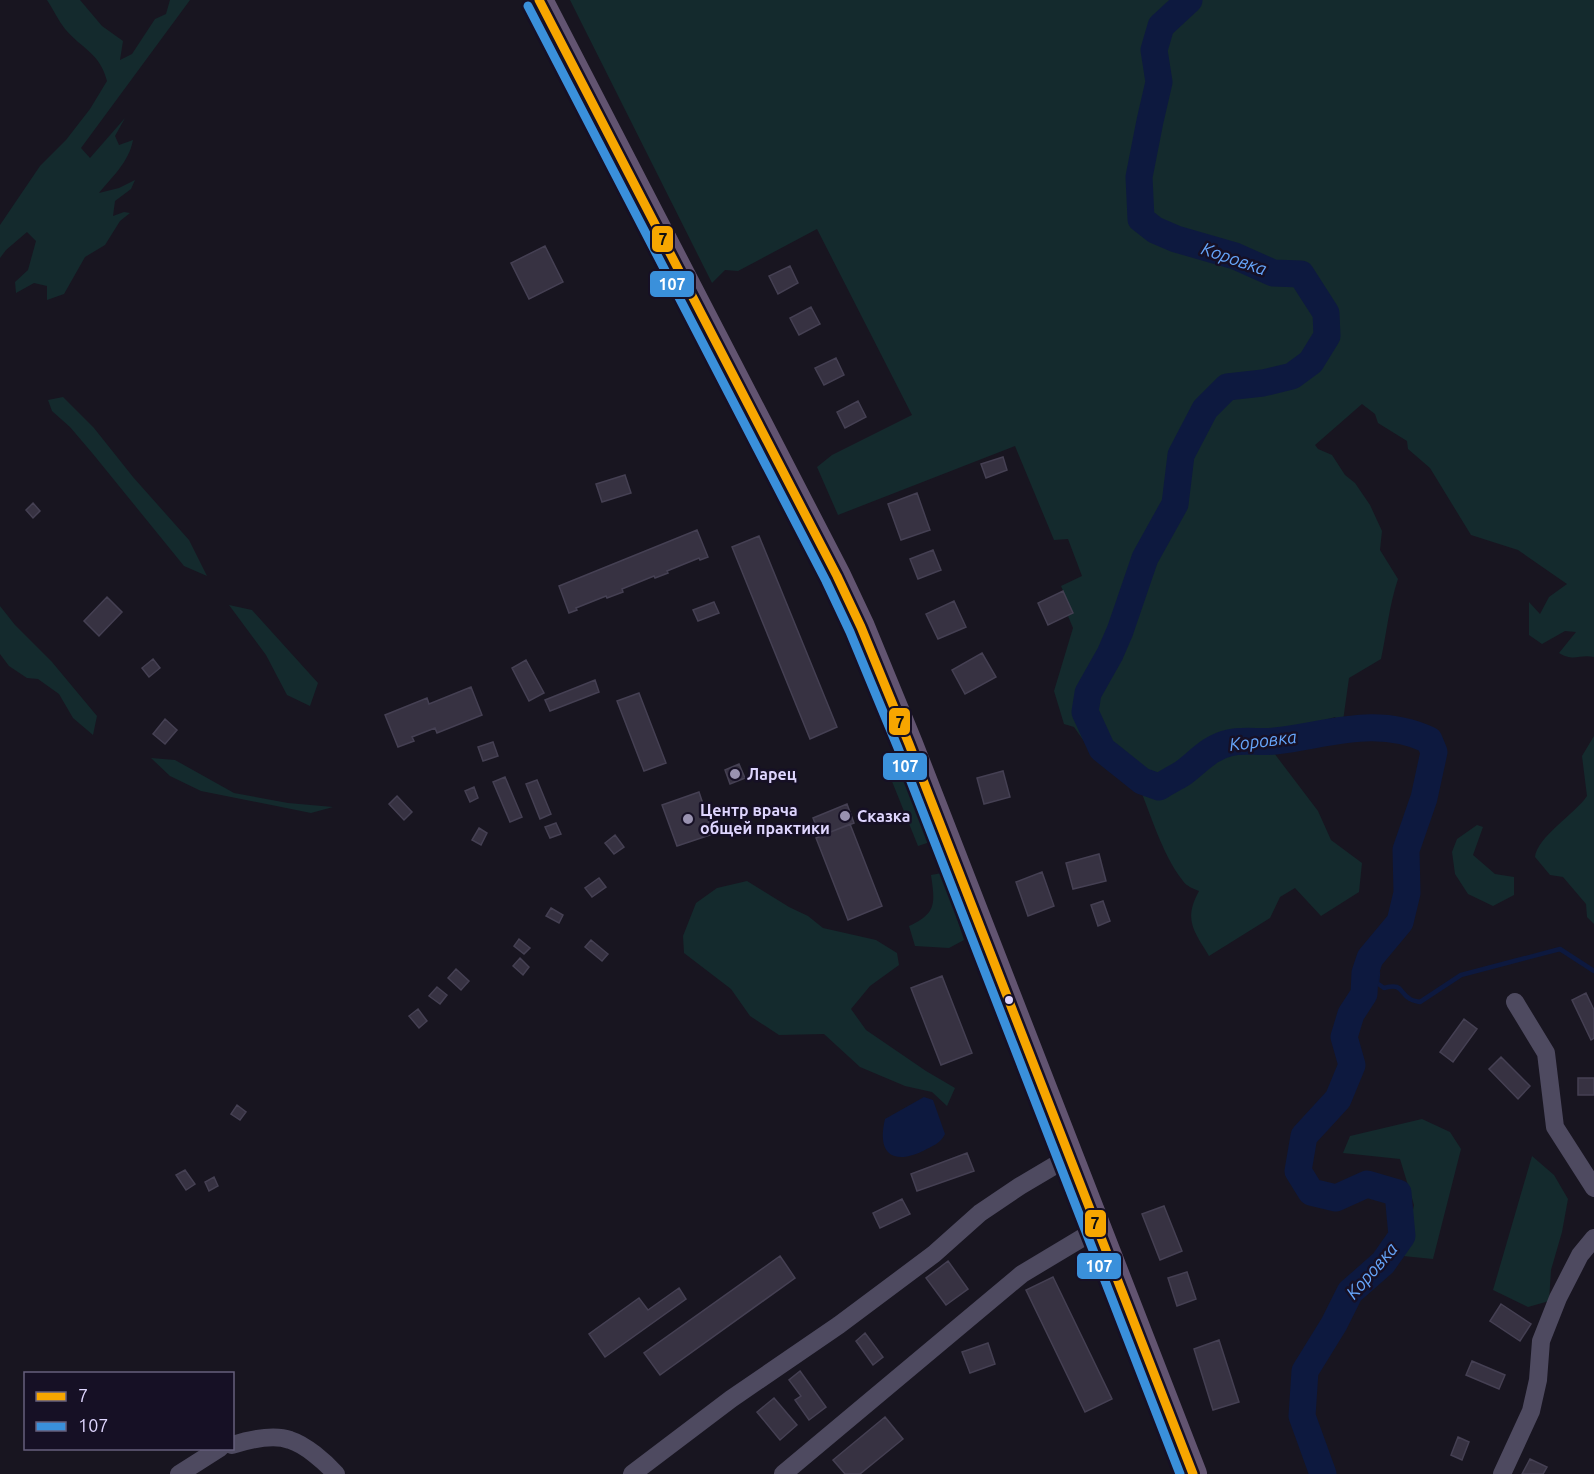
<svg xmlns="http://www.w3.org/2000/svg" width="1594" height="1474" viewBox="0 0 1594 1474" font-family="Ubuntu,sans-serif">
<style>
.green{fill:#142a2d}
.water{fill:#0d193f}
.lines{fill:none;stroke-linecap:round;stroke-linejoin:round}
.stream{stroke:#0d193f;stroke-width:4.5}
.river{stroke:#0d193f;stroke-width:27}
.building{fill:#373242;stroke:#454053;stroke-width:1.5}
.street{stroke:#4e4a60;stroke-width:18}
.primary{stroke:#625471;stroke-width:28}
.bus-1-casing{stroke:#161025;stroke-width:14}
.bus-2-casing{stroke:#161025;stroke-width:14}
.bus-1{stroke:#f7a600;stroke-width:9}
.bus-2{stroke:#3a90db;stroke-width:9}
.poi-dot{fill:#9992b0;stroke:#161025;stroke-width:2}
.bus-dot{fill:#ded5fe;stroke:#161025;stroke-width:2}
.labels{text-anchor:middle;stroke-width:5;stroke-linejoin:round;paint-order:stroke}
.poi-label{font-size:16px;font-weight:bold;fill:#ded5fe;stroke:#161025;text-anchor:start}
.water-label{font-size:18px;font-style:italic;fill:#66a5fa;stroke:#161025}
.line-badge{stroke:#161025;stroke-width:2}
.badge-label{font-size:16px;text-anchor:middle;font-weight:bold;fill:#fff}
.pale-badge-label{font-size:16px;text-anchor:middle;font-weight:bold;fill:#111}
</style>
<rect width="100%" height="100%" fill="#181520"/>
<path class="green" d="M47,0H80L102,26L123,41L120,60L132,54L155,19L166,14L170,0H190L81,148L90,158L125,118L115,136L119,145L133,140C129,162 112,177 99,193L119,188L135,180L131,189L115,201L113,216L124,212L130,213L120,221L105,245L85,257L64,294L47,300V286L34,283L16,293L15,282L28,270L36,241L27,232L6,250L0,258V225L40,166L66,140L90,109L107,81C100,53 82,49 65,29C58,20 53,9 47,0Z
M570,0H1594V657C1579,654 1574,662 1559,653L1576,632L1565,631L1542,644L1529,635V602L1540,614L1549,597L1567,584L1518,550L1471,535L1430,468L1408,449L1407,441L1378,423L1375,414L1362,404L1315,445L1318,449L1332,455L1345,475L1355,483L1370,505L1382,531L1380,550L1398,579C1389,606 1387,631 1381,659L1349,678L1342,728L1335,717L1268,736L1274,753L1318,811L1331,840L1362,863L1359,892L1321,916L1295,888L1280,897L1270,918L1209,956C1194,931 1183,920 1199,891C1194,889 1186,886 1183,881C1161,853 1150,811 1136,779L1117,775L1093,754L1074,727L1064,724L1054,691L1073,628L1068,616L1073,613L1061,586L1082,576L1068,539L1054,540L1015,446L838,515L817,467L832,455L912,415L817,229L738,271L725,270L712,283Z
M63,397L94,428L133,477L189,540L207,576L184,566L93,454L70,427L52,411L48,400Z
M229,605L252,610L318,683L310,706L287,695L266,655Z
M0,606L15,625L52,662L97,716L93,735L73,718L59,694L38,679L27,678L9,666L0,654Z
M1594,736V924L1587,917L1586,904L1563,877L1550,875L1535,857C1537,837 1575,814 1587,796L1582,756Z
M151,758L175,760L234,793L288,803L333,807L311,813L201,791L170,776Z
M901,769L930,842L918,846L889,774Z
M1477,825L1483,827L1473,855L1495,874L1514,877V895L1493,906L1468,894L1455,874L1452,852L1457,839Z
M942,873L964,940L949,948L915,946L909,926C937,913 935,903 931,875Z
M747,881L789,907L808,916L823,928L876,940L897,953L899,965L870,986L851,1009L866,1030L926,1071L955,1088L947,1106L932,1092L905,1086L860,1067L824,1034L779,1035L750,1016L731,989L684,953L683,936L696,903L717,888Z
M1422,1119L1450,1132L1461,1149L1433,1259L1403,1256L1414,1205L1400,1159L1343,1153L1350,1136Z
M1532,1156L1554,1175L1568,1199L1562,1232L1551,1270L1549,1301L1528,1307L1493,1290Z"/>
<path class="water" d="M924,1097L933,1100L945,1134C940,1144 932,1146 923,1151C891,1166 877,1152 885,1119Z"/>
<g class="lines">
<path class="stream" d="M1365,973L1374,967L1378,973L1377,983L1384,988C1404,983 1398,992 1410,999C1413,1001 1417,1001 1420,1002L1461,975L1560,949L1594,971"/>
<path class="river" d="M1189,0L1161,26L1154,50L1159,82L1150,121L1139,177L1141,219L1155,230L1176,239L1235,256L1273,273L1301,274L1326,313L1327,336L1311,362L1292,376L1263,383L1227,387L1205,409L1181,455L1175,504L1145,558L1120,631L1110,654L1088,693L1085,712L1102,749L1142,781L1159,787C1167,782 1175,778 1183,773C1198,762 1210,747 1229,743C1243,739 1260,743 1275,741C1328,735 1376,715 1429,740L1434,752L1424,798L1406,850L1407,893L1400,922L1370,958L1365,973L1364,994L1351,1014L1344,1037L1352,1065L1338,1099L1304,1136L1298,1171L1311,1192L1336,1198L1367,1184L1398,1193L1402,1236L1383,1263L1350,1292L1334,1324L1305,1371L1302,1416L1323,1474"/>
</g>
<path class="building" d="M545,246L563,282L529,299L511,263Z
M790,266L798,283L778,294L769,276Z
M811,307L820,324L799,335L790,318Z
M836,358L844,375L824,385L815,368Z
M858,401L866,417L845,428L837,412Z
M1003,457L1007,470L986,478L981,464Z
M625,475L631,493L602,502L596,484Z
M917,493L930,530L901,540L888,504Z
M33,503L40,511L33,518L26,510Z
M697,530L708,557L700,560L699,558L667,571L668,573L655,578L654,576L622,589L623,592L607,598L606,596L576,608L577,610L569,613L559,586Z
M759,536L837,727L810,739L732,547Z
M933,550L941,570L918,579L910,559Z
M1063,591L1073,613L1048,625L1038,603Z
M107,597L122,612L99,636L84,621Z
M954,601L966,627L938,639L926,614Z
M714,602L719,613L698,621L693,610Z
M982,653L996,677L965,694L952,670Z
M153,659L160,668L149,677L142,668Z
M526,660L544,693L529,701L512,668Z
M595,680L599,692L550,711L545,700Z
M471,687L482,715L437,733L435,728L412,737L414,741L398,747L385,715L427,698L429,704Z
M639,693L666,763L644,771L617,701Z
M165,719L177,730L165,744L153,734Z
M493,742L498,756L483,761L478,747Z
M739,764L745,778L730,784L725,770Z
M1003,771L1010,797L984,804L977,778Z
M505,777L522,817L510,822L493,782Z
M537,780L551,814L540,819L526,784Z
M474,787L478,798L470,802L465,791Z
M699,792L713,834L677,846L662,805Z
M397,796L412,812L404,820L389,804Z
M847,804L854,823L820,836L813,818Z
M556,823L561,834L550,838L545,827Z
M850,824L882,906L848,920L816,838Z
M479,828L487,833L481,845L472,840Z
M615,835L624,847L614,854L605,843Z
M1099,854L1106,881L1073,889L1066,863Z
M1042,872L1054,906L1028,916L1016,882Z
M599,878L606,887L592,897L585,888Z
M1103,901L1110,921L1098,926L1091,905Z
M551,908L563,915L559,923L546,916Z
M519,939L530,948L524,954L514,946Z
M591,940L608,954L602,961L585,947Z
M520,958L529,967L523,975L513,966Z
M456,969L469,981L461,990L448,978Z
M942,976L972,1053L941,1065L911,988Z
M437,987L447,995L440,1004L429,996Z
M1586,993L1594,1010V1038L1591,1040L1572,1000Z
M418,1009L427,1021L419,1028L409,1016Z
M1464,1019L1477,1029L1453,1062L1440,1052Z
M1501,1057L1530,1086L1518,1099L1489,1069Z
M1578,1078H1594V1095H1578Z
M237,1105L246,1112L240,1120L231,1114Z
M967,1153L974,1171L917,1191L911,1174Z
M185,1170L195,1184L186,1190L176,1175Z
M214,1177L218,1186L209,1191L205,1182Z
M902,1199L910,1214L880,1228L873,1213Z
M1164,1206L1182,1251L1160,1260L1142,1214Z
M780,1256L795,1278L660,1375L644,1353Z
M948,1261L968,1289L946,1305L926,1278Z
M1187,1272L1196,1299L1177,1306L1168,1278Z
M1053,1277L1112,1399L1085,1412L1026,1290Z
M679,1288L686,1299L605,1357L589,1334L639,1298L648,1310Z
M1501,1304L1531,1324L1520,1341L1490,1321Z
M865,1333L883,1357L873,1365L856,1341Z
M1219,1340L1239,1402L1213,1410L1194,1349Z
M988,1343L995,1364L970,1373L962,1352Z
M1472,1361L1505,1375L1499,1389L1466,1375Z
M800,1371L826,1407L809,1420L795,1400L801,1396L789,1380Z
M774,1398L797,1425L780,1440L757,1412Z
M885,1417L903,1439L860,1474H845L833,1460Z
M1458,1437L1469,1442L1462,1460L1451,1455Z
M1530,1459L1547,1467L1543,1474H1522Z"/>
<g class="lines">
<path class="street" d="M1515,1002L1546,1053L1555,1127L1594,1188
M232,1445C248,1440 274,1434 290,1440C306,1445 325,1462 336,1474
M179,1474L220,1448
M632,1474L731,1399L839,1325L934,1254L980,1213L1020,1186L1069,1157
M783,1474L1022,1274L1097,1229
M1502,1474L1531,1411L1538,1380L1541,1341L1558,1298L1580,1255L1594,1238"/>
<path class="primary" d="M539,0L837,576L861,627L909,744L1193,1474"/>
<defs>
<path id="bus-1" d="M539,0L837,576L861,627L909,744L1193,1474"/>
<path id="bus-2" d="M528,6L826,581L850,632L898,748L1180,1474"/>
</defs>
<use href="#bus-1" class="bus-1-casing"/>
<use href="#bus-2" class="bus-2-casing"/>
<use href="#bus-1" class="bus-1"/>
<use href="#bus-2" class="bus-2"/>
</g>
<g class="poi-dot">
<circle cx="735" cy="774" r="6"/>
<circle cx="845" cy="816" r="6"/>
<circle cx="688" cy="819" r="6"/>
</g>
<circle class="bus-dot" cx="1009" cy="1000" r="5"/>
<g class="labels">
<g class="poi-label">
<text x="747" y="780">Ларец</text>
<text x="700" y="816">Центр врача<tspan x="700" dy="18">общей практики</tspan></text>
<text x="857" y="822">Сказка</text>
</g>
<g class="water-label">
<text transform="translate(1234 259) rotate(19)" y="6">Коровка</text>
<text transform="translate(1263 741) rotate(-7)" y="6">Коровка</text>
<text transform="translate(1372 1271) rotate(-49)" y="6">Коровка</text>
</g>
</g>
<g class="line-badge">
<rect x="651" y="225" width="23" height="28" rx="6" fill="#f7a600"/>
<rect x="649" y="270" width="46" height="28" rx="6" fill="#3a90db"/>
<rect x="888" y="707" width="23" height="29" rx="6" fill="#f7a600"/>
<rect x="882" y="752" width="46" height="29" rx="6" fill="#3a90db"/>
<rect x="1084" y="1209" width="23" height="29" rx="6" fill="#f7a600"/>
<rect x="1076" y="1252" width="46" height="28" rx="6" fill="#3a90db"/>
</g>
<g class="badge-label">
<text x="672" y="290">107</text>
<text x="905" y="772">107</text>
<text x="1099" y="1272">107</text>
</g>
<g class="pale-badge-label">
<text x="663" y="245">7</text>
<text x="900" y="728">7</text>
<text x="1095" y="1229">7</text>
</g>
<rect x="24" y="1372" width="210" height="78" fill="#161025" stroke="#665f7c" stroke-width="1.5"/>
<rect x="36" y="1392" width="30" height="9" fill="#f7a600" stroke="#665f7c" stroke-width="1.5"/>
<text x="78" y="1402" font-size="18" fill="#ded5fe">7</text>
<rect x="36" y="1422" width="30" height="9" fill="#3a90db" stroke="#665f7c" stroke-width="1.5"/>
<text x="78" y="1432" font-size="18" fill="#ded5fe">107</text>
</svg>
